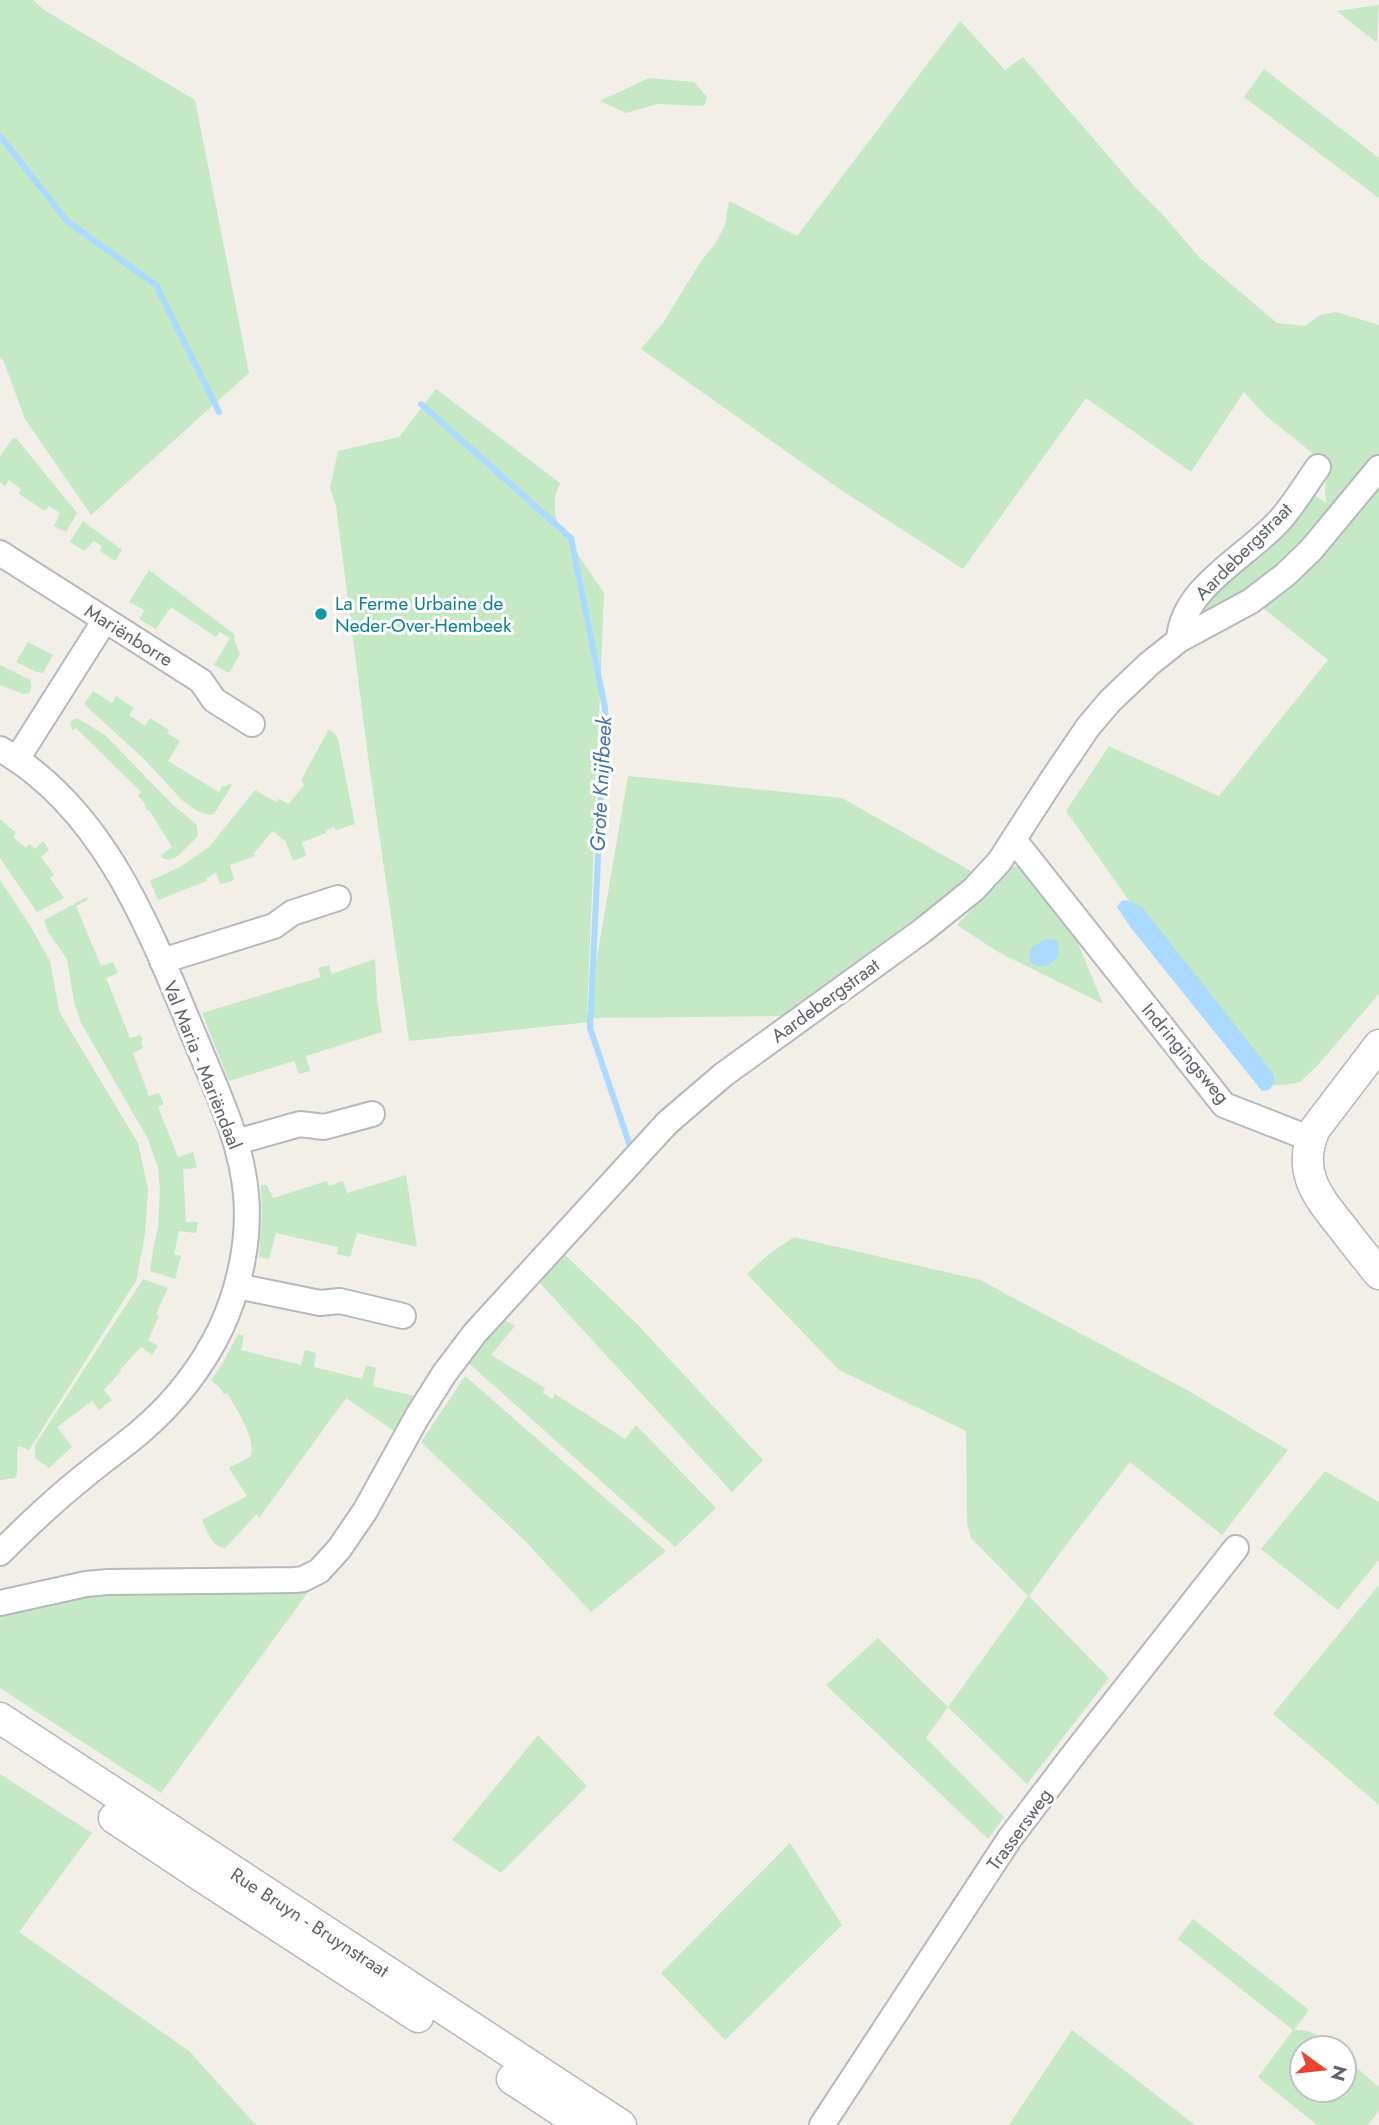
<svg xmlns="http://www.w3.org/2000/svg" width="1379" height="2125" viewBox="0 0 1379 2125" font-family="Jost,sans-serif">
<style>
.green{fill:#c5e8c5}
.water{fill:#aadaff}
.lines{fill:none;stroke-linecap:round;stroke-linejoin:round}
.stream{stroke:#aadaff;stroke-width:6}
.minor-casing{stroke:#b5b8bc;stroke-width:28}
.tertiary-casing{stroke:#b5b8bc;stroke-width:33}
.minor{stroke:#fff;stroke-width:24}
.tertiary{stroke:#fff;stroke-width:30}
.culture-dot{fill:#0f9aa8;stroke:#fff;stroke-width:2.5}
.labels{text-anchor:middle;stroke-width:6;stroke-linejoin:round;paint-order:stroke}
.street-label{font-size:19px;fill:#5f6368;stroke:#fff}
.culture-label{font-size:19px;fill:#0d838f;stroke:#fff;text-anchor:start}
.water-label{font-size:21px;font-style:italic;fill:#4174aa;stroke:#fff}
</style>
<rect width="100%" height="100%" fill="#f1efe8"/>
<path class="green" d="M0,0H33L44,10L195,100L249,373L91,515L25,419L4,362L0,357Z
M1379,5L1377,43L1337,11Z
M960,21L1005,70L1023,57L1135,187L1163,215L1200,258L1277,323L1305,326L1320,315L1336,312L1379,325V994L1317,1066L1300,1082L1285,1085H1267L1253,1077L1066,811L1109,746L1219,796L1328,660L1263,608L1231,607L1188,621L1308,491L1327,503C1322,487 1328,480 1326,464L1265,415L1244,392L1191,472L1086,398L963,569L841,490L641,349L663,323L701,261L715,244L725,225L729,201L797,236Z
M1264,69L1379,158V198L1244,97Z
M649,78L694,82L707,97L704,106L657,104L626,113L600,101Z
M436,389L560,483L555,497V514L559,527L604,593L587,1015L628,776L842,798L973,872L949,894L781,1016L589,1018L590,1022L409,1041L369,764L336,506L330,488L338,451L399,437Z
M13,438L17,439L77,513L66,532L54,526L60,513L49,506L45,511L19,494L21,489L9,480L5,486L0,482V456Z
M83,521L122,550L115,561L100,551L102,546L94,541L84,551L70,542Z
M149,570L234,634L235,642L240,654L229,673L214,665L230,638L220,632L216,637L171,607L156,629L139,619L145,610L129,602Z
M28,642L53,655L43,673L37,672L16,662Z
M0,665L30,680L32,686L29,693L24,694L0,685Z
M93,691L112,703L116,696L134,708L129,715L145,726L150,718L169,730L167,733L180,741L168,761L219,792L223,785L226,787L229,783L232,785L214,814L209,815L197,811L182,800L146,761L84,704Z
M77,718L105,735L173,805L196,824L198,833L197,837L178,856L169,860L162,858L161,855L172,847L149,810L147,811L144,802L138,796L141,792L76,728L72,730L70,722Z
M329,729L335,734L338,739L355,824L336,830L334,827L326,830V833L302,842L306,856L293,861L286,842L273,831L254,853L255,856L230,865L234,880L220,884L216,873L206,878L207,881L158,900L150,881L180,867L209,847L255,790L276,802L279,799L289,804L304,785L301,780Z
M0,819L16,833L13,837L26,848L29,844L35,849L43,841L49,850L41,857L54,875L50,878L64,898L37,912L0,858Z
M1010,866L1025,868L1074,934L1103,1004L998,952L957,925L999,881Z
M0,880L31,927L50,961L60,1013L138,1143L148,1189L145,1235L136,1281L29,1450L19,1446C14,1455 21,1466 15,1478L0,1480Z
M87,897L88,900L76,906L101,966L113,962L118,973L106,978L130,1038L140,1035L143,1040L141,1042L143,1048L133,1053L149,1096L159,1093L164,1104L158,1107L178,1157L193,1152L197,1168L183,1169L186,1222H198L196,1233L179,1231L174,1254L181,1256L175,1279L150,1271L153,1250L158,1227L160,1190L158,1168L148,1139L81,1023L74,1002L67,959L48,932L44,920Z
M375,959L377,999L382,1032L306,1056L310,1071L299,1074L294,1061L229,1081L202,1013L321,977L318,968L329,965L332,974Z
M406,1175L417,1247L357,1233L350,1257L337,1254L338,1247L276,1233L269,1259L259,1257L262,1215L261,1185H267L273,1198L327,1181L329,1186L343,1181L347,1193Z
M794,1237L980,1280L1187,1390L1288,1450L1222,1535L1130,1462L1066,1545L1029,1596L1109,1678L1027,1784L948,1707L926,1738L1004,1817L988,1839L826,1685L878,1638L948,1707L1028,1596L971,1538L967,1523L966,1431L839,1370L747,1274L769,1254Z
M561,1251L636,1323L763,1460L732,1492L536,1279Z
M143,1279L168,1288L156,1314L159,1316L148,1340L158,1346L152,1355L141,1347L120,1370L121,1371L104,1390L112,1400L99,1410L92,1401L57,1427L72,1447L49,1468L35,1458V1445Z
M502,1318L515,1326L491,1355L545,1388L543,1393L552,1399L555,1394L625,1439L636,1425L716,1508L675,1547L464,1359Z
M238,1334L244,1336L241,1350L301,1365L305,1350L316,1353L314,1367L362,1379L366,1365L376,1368L373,1386L414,1396L397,1433L346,1398L259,1518L257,1514L225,1548C212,1547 207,1531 202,1520L247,1496L229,1468L250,1457C258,1440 236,1409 227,1393L224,1394L220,1388L211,1380L222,1364Z
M465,1376L666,1551L591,1612L526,1542L421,1442Z
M1325,1471L1379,1502V1560L1338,1610L1261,1549Z
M1379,1585V1805L1273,1714Z
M249,1590L309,1591L161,1793L0,1688V1614L89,1593Z
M538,1735L587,1786L501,1873L452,1840Z
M0,1774L92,1833L19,1932L189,2051L256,2125H0Z
M790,1843L842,1925L725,2040L661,1973Z
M1193,1919L1309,2010L1294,2030C1313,2029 1318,2036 1333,2048H1302V2090H1344V2057L1379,2087V2111L1368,2125H1317L1258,2077L1293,2030L1178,1939Z
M1072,2030L1195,2125H1009Z"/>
<path class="water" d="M1126,900L1142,907L1272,1072L1275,1082L1269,1090L1262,1091L1131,928L1117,907L1121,901Z
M1049,939L1057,940L1059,955C1049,965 1044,971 1030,962V949L1042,941Z"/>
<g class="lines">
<path class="stream" d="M0,136L67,221L156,285L219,412
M421,404L571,538L605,708L590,1028L629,1143"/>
<defs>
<path id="minor" d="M0,553L201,681L214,700L252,724
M1179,640C1182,587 1247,557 1280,520C1295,503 1306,484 1318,467
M0,749C107,810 152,936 197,1043C217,1092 241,1140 246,1194C250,1239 240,1287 221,1328C202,1367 173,1404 140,1432C121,1448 101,1462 82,1478C53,1501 26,1527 0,1553
M17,759L105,620
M1014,840L1224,1105L1311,1139
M162,961L274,926L292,913L338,898
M236,1142L300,1124L324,1127L372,1114
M237,1286L320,1303L340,1301L403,1316
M0,1603L86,1584L108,1582L295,1580L303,1579L319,1571L339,1549L365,1511L417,1417L444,1374L475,1333L667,1123L723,1075L922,931L973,890L999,862L1052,780L1088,727L1110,701L1149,664L1179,640L1251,601L1285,575L1311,550L1379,468
M822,2125L1010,1838L1077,1750L1236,1548"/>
<path id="tertiary" d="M1379,1045L1315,1129C1296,1171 1317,1196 1342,1227C1354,1243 1367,1259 1379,1274
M0,1718L621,2125
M114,1818L201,1876L418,2017
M512,2079L582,2125"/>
</defs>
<use href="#minor" class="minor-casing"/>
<use href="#tertiary" class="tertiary-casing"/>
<use href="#minor" class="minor"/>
<use href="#tertiary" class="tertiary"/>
</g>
<circle class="culture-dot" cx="321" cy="614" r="7"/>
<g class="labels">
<g class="street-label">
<text transform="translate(1243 551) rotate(-45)" y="7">Aardebergstraat</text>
<text transform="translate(129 635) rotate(32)" y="7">Mariënborre</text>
<text transform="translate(825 1000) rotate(-36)" y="7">Aardebergstraat</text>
<text transform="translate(1186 1053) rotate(50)" y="7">Indringingsweg</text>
<text transform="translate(203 1065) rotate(68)" y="7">Val Maria - Mariëndaal</text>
<text transform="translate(1019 1829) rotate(-54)" y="7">Trassersweg</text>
<text transform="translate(310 1922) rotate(33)" y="7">Rue Bruyn - Bruynstraat</text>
</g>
<g class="culture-label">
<text x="335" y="610">La Ferme Urbaine de<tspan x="335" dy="22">Neder-Over-Hembeek</tspan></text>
</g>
<g class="water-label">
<text transform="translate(601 784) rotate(-87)" y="7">Grote Knijfbeek</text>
</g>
</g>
<g transform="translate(1323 2069) rotate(105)"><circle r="33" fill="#ffffff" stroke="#bfc1c3" stroke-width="2"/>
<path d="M0-5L12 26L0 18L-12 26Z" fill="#ea4335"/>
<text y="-10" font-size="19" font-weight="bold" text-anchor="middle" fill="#5f6368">N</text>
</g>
</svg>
